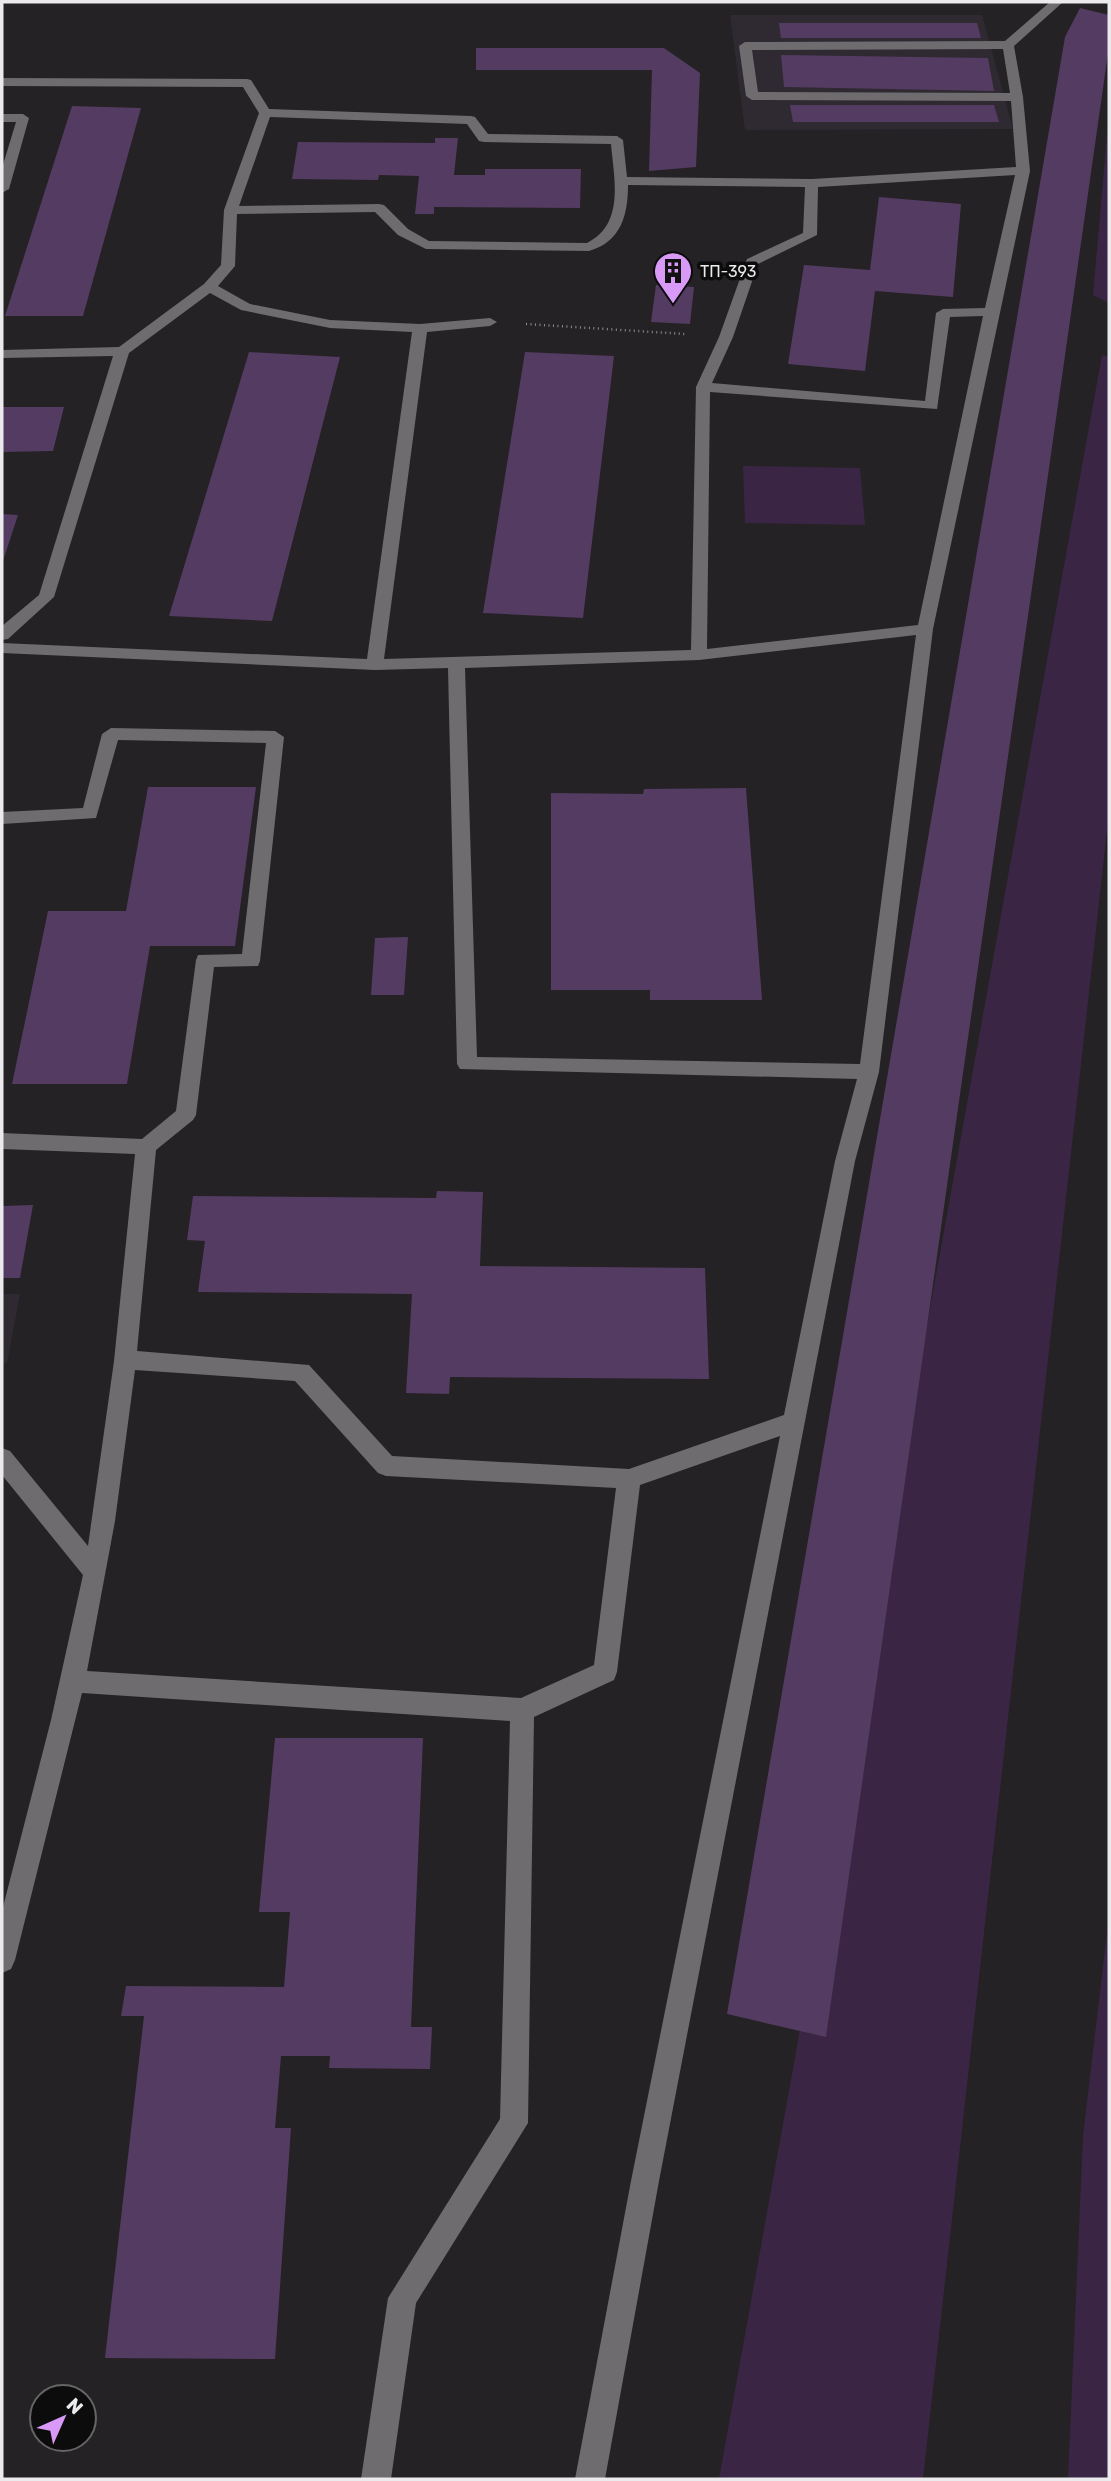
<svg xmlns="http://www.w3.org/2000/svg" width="1111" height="2481" viewBox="0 0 1111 2481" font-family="Rubik,sans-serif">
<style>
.built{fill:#2f2a32}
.green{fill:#3a2644}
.building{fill:#543b61}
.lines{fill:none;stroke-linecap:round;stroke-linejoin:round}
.path{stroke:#8e8c8f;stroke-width:2.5;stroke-dasharray:1 3.5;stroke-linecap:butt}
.lane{fill:#6f6c70;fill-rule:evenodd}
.labels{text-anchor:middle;stroke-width:7;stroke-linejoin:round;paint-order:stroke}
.far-poi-label{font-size:16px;fill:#ebeaec;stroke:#0c0c0d;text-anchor:start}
</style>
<rect width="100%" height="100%" fill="#242225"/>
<path class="built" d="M730,15H982L1013,129L745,130Z
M2,1294H20L7,1363H2Z"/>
<path class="green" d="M1109,113V303L1093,295Z
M1102,355L1109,357V813L923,2479H719Z
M743,466L860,468L865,525L745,523Z
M1109,1916V2479H1068L1083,2136Z"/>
<path class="building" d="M1080,8L1109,15V46L826,2037L727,2014L1065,37Z
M779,23H977L981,38H781Z
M476,48H664L700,73L696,167L649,171L652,70H476Z
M781,55L988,58L994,91L784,87Z
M790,105H994L999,122H793Z
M72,106L141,108L83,316H5Z
M435,138H458L454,175H485V169H581L580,208L434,207V214H415L419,176L379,175L378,180L292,179L298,142L435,143Z
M879,197L961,204L953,297L875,291L865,371L788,364L804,265L870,270Z
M656,285L694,287L690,324L651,322Z
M249,352L340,357L272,621L169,616Z
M525,352L614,356L583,618L483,613Z
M2,407H64L53,451L2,452Z
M2,514L18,515L2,564Z
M148,787H256L235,946H150L127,1084H12L48,911H126Z
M746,788L762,1000H650V990H551V793L643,794L644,789Z
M408,937L404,995H371L375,938Z
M437,1191L483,1192L480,1266L705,1268L709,1379L450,1377L449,1394L406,1393L412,1294L198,1292L205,1241L187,1240L193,1196L436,1198Z
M33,1205L20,1278H2V1206Z
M275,1738H423L411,2027H432L430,2069L329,2068L330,2056H281L275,2128H291L275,2359L105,2358L144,2016H121L126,1986L284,1987L290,1912H259Z"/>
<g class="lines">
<path class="path" d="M526,324L685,334"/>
<path class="lane" d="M1050,2H1063L1014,46L1023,97L1030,171L933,629L879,1072L855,1161L659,2181L605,2479H575L631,2181L780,1436L640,1485L617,1672L614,1680L534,1717L528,2123L416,2303L391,2479H361L388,2298L500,2119L510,1721L82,1693L15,1960L11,1969L2,1973V1911L51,1720L83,1575L2,1475V1448L10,1451L88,1546L114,1361L135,1154L2,1149V1133L142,1139L176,1111L196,960L198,955L242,954L266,743L118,740L96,818L2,824V812L83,808L102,734L111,728L275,731L284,737L260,961L258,966L214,967L196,1115L193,1120L156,1150L137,1351L309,1365L392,1456L629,1469L784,1415L835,1161L857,1079L460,1069L457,1064L448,668L375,670L2,653V643L367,659L412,332L330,328L241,310L210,293L129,353L54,597L8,639L2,640V626L39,595L113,356L2,358V350L119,347L204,284L221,265L224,210L259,113L243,87L2,86V78L247,79L251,80L269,109L471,116L475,117L488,134L617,136L623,140L627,177L812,179L1016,167L1011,101L752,100L746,96L739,46L745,42L1005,41ZM1003,49L1010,93L758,92L752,50ZM270,117L467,124L479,141L484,142L611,144C614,179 625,224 587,243L429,241L408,229L384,205L379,204L239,206ZM1015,175L985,308L943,309L936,313L925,401L712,383L733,337L758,264L817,235L818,187ZM628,185L805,187L803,233L747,259L719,337L696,387L691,650L384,659L427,332L490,326L497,322L490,318L420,324L330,320L250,304L218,286L235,266L237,214L375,212L398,235L426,249L589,251C621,242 628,215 628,185ZM983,316L918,625L707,649L710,392L937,409L950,317ZM916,635L860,1064L477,1057L465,668L699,660ZM135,1370L295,1381L378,1473L386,1476L616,1488L594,1665L521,1698L87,1671L115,1521Z
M2,114H23L29,118L9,189L2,193V168L16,122H2Z"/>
</g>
<defs>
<symbol id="building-pin" viewBox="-11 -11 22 30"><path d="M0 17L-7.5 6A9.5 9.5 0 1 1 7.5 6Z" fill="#d99af7" stroke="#0c0c0d"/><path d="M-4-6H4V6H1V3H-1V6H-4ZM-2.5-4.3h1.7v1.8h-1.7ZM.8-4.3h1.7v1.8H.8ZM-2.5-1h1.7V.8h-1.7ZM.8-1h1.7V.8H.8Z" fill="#111"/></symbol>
</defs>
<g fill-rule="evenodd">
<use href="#building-pin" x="651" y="249" width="44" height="60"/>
</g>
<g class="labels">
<g class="far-poi-label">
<text x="700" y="277">ТП-393</text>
</g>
</g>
<rect width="1111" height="2481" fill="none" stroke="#ebeaec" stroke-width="7"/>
<g transform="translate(63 2418) rotate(45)"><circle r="33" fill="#0c0c0d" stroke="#656566" stroke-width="2"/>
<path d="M0-5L12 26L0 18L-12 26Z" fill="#d99af7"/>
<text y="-10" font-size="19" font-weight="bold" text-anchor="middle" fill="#ebeaec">N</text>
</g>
</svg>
